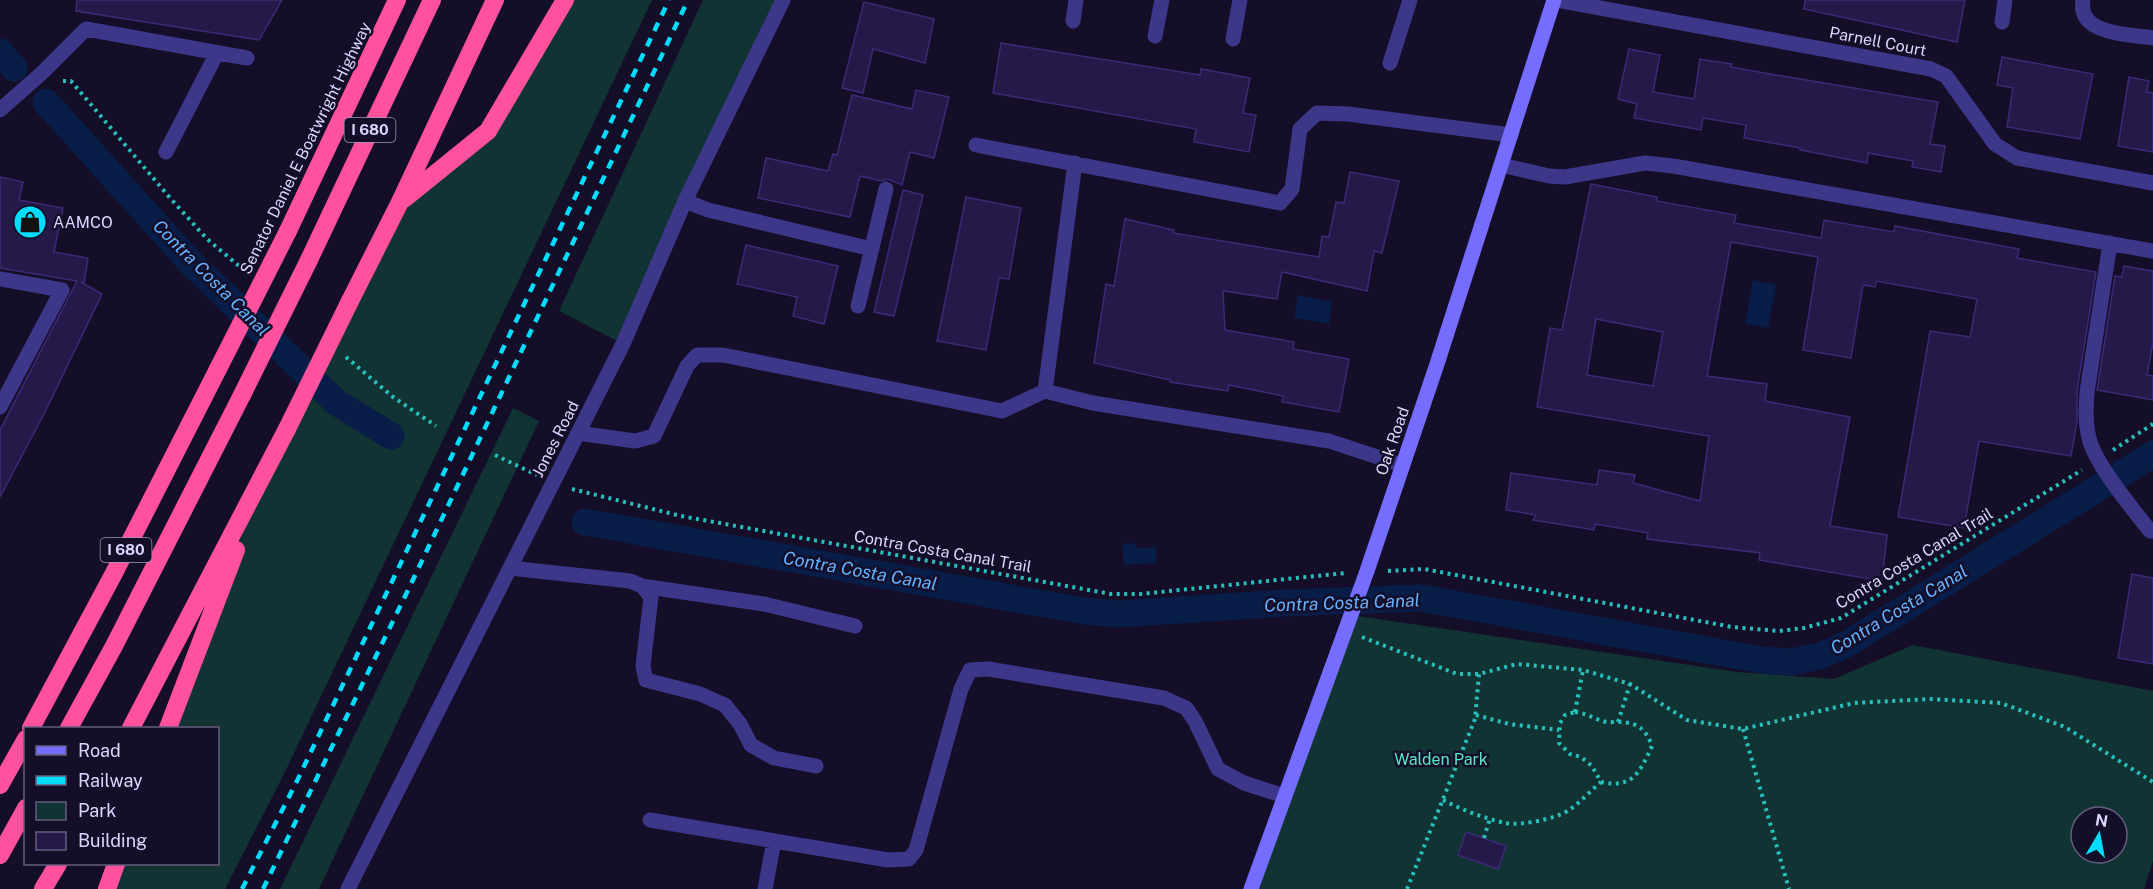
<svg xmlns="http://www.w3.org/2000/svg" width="2153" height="889" viewBox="0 0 2153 889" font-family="'Public Sans',sans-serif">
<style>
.green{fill:#133;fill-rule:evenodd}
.water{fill:#081d48}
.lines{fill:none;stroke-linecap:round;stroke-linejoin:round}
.canal{stroke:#081d48;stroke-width:27}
.building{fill:#25194a;stroke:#3c2a77;stroke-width:1.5;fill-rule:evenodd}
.path{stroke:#29c0bc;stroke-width:4;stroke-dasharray:3 4.5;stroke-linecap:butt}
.service{stroke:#3d378a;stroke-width:15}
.minor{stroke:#3d378a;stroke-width:15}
.secondary{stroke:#756dff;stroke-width:15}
.motorway{stroke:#ff519e;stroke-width:18}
.rail{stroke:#02ddff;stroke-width:4.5;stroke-dasharray:9 8;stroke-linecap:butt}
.motorway-bridge{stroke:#ff519e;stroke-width:18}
.labels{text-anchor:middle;stroke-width:5;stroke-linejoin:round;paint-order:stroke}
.shield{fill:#140e28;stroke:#a09abe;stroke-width:1.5}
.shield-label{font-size:15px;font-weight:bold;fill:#dcd6ff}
.street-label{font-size:16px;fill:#dcd6ff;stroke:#140e28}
.poi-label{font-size:16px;fill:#dcd6ff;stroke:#140e28;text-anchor:start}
.park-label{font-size:16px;fill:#5be6c8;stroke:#140e28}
.water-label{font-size:18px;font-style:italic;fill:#64b2ff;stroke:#140e28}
</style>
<rect width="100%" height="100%" fill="#140e28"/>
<path class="green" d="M565,0H652L285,772L225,889H107L116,864H218V728H168L268,467L400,202L488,131Z
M703,0H783L623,344L559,311Z
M513,408L539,421L319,889H280Z
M1351,615L1737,672L1834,679L1913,645L2153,691V861L2144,889H1251ZM2081,817H2117V853H2081Z"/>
<path class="water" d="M1753,280L1776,284L1768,328L1745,324Z
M1298,295L1332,302L1329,324L1294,318Z
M1135,543L1136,548L1156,547L1157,563L1124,565L1122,544Z"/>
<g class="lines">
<path class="canal" d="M0,52L14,68
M46,102L192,264L336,402L391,436
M585,522L1084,611L1118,614L1285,603L1421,598L1762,660L1791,662L1820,656L1847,644L2153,454"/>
</g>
<path class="building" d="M77,0H282L259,40L76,11Z
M1805,0H1965L1957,42L1804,9Z
M864,2L934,19L925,63L873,49L863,93L842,88Z
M1001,43L1200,75L1201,69L1250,78L1243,113L1256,115L1249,152L1194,142L1196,129L993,93Z
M1629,49L1660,55L1653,92L1694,99L1700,59L1732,64L1731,67L1770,74L1938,102L1930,144L1945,146L1941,172L1912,167L1913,161L1868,153L1867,163L1800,150V148L1744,138L1746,125L1703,118L1701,130L1634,118L1637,104L1618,99Z
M2002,57L2093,74L2080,139L2007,127L2013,88L1997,85Z
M2129,77L2149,81L2147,92L2153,93V152L2118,146Z
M916,90L949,97L934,158L910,152L902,185L888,179L881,181L860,176L850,217L758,198L766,158L828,171L833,154L837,155L852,95L912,109Z
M1350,172L1399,181L1382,253L1374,251L1367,291L1282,272L1277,299L1223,291L1225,330L1294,342L1293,349L1349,359L1339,412L1282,402L1283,396L1229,385L1228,391L1170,382V380L1094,363L1106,284L1114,286L1125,219L1174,230L1173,233L1319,257L1322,236L1329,237L1336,202L1344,203Z
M0,177L23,182L19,200L63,208L54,252L88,258L84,283L81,282L102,294L44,414L0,497V430L77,281L0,268Z
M1591,184L1657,197L1656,201L1736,215L1734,223L1821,238L1824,220L1894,232L1895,226L2019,249L2017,258L2096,272L2077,391V422L2071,456L1979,441L1964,528L1898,517L1930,331L1970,337L1977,299L1876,281L1875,287L1863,285L1851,358L1803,350L1818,257L1731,242L1707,376L1767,384L1765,401L1850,417L1830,526L1887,535L1882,581L1759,560L1760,553L1647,539L1648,533L1595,524L1594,530L1533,520L1536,515L1506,510L1511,473L1597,485L1599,470L1635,475L1633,483L1700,501L1709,436L1537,407L1550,328L1562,330ZM1596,319L1663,332L1653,386L1587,375Z
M903,190L923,195L894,316L874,312Z
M966,197L1021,208L1009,279L999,278L986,350L937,341Z
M746,245L838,266L824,324L793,316L797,297L737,284Z
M2124,266L2153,271V343L2147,375L2153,376V400L2097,390L2115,276L2122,277Z
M2132,574L2153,578V664L2118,658Z
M1466,832L1506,846L1498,869L1458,855Z"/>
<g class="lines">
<path class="path" d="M63,81H71L171,199L207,239L245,271
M346,357L393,397L436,426
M2113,450L2153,424
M495,455L537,475
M572,489L681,516L1111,594H1141L1345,573
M1388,571L1424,569L1732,627L1779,631L1804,628L1841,618L2082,470
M1362,637L1457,674H1479L1517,664L1583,670L1630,684L1687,720L1743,729L1854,703L1930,699L2001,703L2065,727L2153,782
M1575,712C1587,713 1595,720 1607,722C1611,723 1616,721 1621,722C1639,723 1646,730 1652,746C1640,772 1633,789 1601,782L1592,766L1581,757L1570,754L1559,743L1560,723L1565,715Z
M1575,712L1583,670
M1476,715L1509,724L1559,730
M1618,722L1630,684
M1743,729L1789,889
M1443,800C1462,810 1484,818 1505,823C1520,826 1556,819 1569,810C1580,803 1590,791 1601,782
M1484,838L1490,818
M1407,889L1475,719L1479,674"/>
<path class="service" d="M2083,0C2077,35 2129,34 2153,38
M1073,21L1076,0
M2002,22L2005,0
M1155,36L1162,0
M1233,39L1240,0
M1390,63L1410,0
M0,110L43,72L86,29L247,58
M976,145L1280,203L1292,189L1300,129L1317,113L1348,114L1511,135
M166,152L217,53
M1501,165L1549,176L1565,177L1645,163L1673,166L2153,251
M685,201L708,210L872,249
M2110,243L2087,392C2086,407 2085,423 2089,438C2095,464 2132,508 2150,531H2153
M0,279L62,290L0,407
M858,306L886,189
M1045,391L1075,163
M578,433L635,441L654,436L687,366L697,355H723L1002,411L1045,391L1093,403L1329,441L1402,465
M510,568L630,581L642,586L651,597L643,666L646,680L700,694L725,705L740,724L751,745L774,758L816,766
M642,586L764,604L855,626
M650,820L888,860L909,859L916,850L961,689L970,670L988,669L1164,698L1186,708L1195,721L1218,769L1244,783L1284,796
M765,889L774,841"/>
<path class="minor" d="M1557,0L1931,69L1946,76L1995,144L2017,158L2153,183
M348,889L623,344L685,201L783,0"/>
<path class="secondary" d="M1251,889L1367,571L1437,364L1554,0"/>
<path class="motorway" d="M404,199L488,131L565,0
M288,231L397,0
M309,260L432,0
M350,301L400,202L495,0
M31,728L113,575L218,369
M69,728L114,646L242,395
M131,728L287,429
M168,728L236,550
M0,785L26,739
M0,855L26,808
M43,889L58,864
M107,889L116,864"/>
<path class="rail" d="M242,889L297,781L669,0
M263,889L410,586L688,0"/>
<path class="motorway-bridge" d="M218,369L288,231
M242,395L309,260
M287,429L350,301"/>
</g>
<defs>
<symbol id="shop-disc" viewBox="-11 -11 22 22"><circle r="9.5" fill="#02ddff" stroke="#140e28"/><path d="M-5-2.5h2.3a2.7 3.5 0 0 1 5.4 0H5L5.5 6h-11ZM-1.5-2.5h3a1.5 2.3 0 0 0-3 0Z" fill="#111"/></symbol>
</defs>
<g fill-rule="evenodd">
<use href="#shop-disc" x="11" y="203" width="38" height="38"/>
</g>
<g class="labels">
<g class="shield">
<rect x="344.5" y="118" width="51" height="24" rx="4.5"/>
<rect x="100.5" y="538" width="51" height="24" rx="4.5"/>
</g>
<g class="shield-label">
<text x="370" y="135">I 680</text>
<text x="126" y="555">I 680</text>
</g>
<g class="street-label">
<text transform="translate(1878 41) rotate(11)" y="6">Parnell Court</text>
<text transform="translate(305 148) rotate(-64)" y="6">Senator Daniel E Boatwright Highway</text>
<text transform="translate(555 439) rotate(-63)" y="6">Jones Road</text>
<text transform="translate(1392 441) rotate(-71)" y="6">Oak Road</text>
<text transform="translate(943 551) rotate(10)" y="6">Contra Costa Canal Trail</text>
<text transform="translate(1914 558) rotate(-31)" y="6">Contra Costa Canal Trail</text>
</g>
<g class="poi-label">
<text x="53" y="228">AAMCO</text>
</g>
<g class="park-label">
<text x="1441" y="765">Walden Park</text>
</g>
<g class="water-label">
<text transform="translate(211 278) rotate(45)" y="6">Contra Costa Canal</text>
<text transform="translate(860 571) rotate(10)" y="6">Contra Costa Canal</text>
<text transform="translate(1342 603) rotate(-2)" y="6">Contra Costa Canal</text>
<text transform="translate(1899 610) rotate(-31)" y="6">Contra Costa Canal</text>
</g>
</g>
<rect x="24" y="727" width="195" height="138" fill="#140e28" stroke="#645e7e" stroke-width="1.5"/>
<rect x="36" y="746" width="30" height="9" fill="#756dff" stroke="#645e7e" stroke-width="1.5"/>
<text x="78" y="757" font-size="18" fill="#dcd6ff">Road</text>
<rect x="36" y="776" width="30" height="9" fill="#02ddff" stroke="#645e7e" stroke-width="1.5"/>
<text x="78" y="787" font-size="18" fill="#dcd6ff">Railway</text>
<rect x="36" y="802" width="30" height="18" fill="#113333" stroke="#645e7e" stroke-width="1.5"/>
<text x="78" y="817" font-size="18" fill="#dcd6ff">Park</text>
<rect x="36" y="832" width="30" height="18" fill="#25194a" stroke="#645e7e" stroke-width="1.5"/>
<text x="78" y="847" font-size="18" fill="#dcd6ff">Building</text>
<g transform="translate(2099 835) rotate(10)"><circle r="28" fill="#140e28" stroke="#645e7e" stroke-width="1.5"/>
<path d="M0-4.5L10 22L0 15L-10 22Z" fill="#02ddff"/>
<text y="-9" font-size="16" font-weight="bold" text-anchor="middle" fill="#dcd6ff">N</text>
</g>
</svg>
